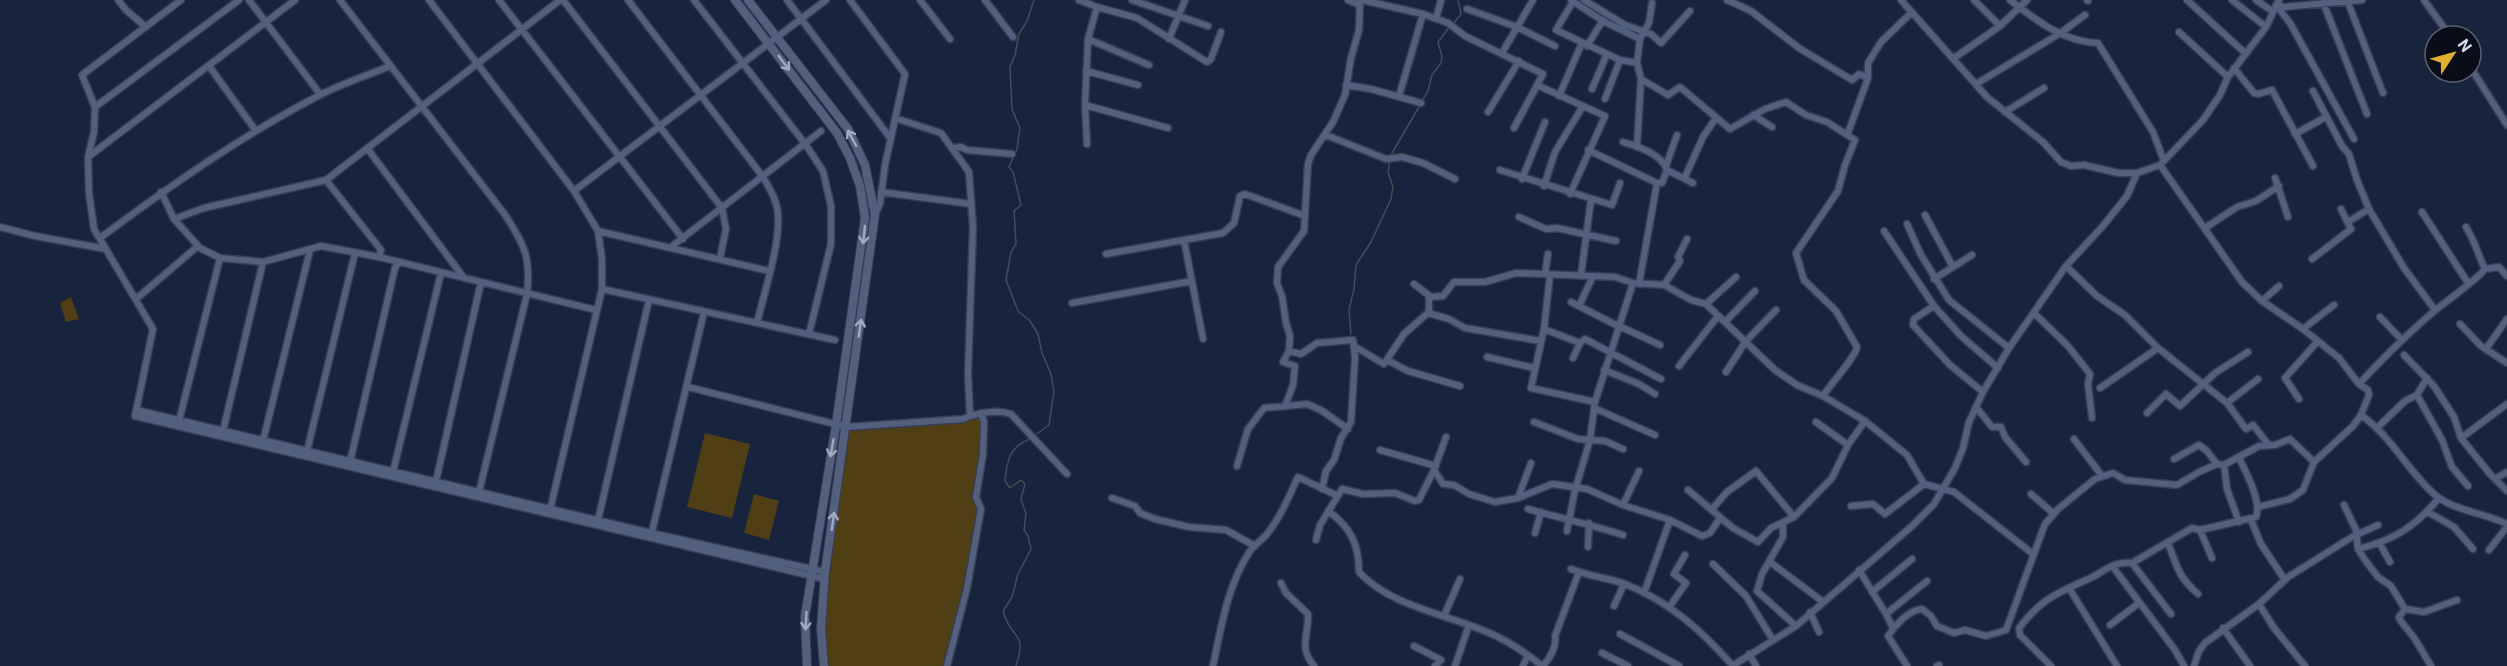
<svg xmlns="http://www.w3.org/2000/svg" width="2507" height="666" viewBox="0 0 2507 666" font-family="Roboto,sans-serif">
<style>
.green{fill:#503e15}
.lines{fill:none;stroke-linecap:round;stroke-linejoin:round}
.stream{stroke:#404f57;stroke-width:1.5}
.minor-casing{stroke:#363d54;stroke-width:9}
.tertiary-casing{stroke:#363d54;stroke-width:10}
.minor{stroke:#52607e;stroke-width:6}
.tertiary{stroke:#52607e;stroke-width:8}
.oneway{stroke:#a0aac1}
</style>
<rect width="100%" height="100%" fill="#18233d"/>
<path class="green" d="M71,297L79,319L66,322L60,303Z
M981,413L984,422L976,496L981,509L947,666H828L824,644L826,609L847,427L963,419Z
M705,433L750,444L732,518L687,507Z
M754,494L779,501L769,540L744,533Z"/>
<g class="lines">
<path class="stream" d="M1034,0L1027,21L1019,34L1015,55L1010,67L1012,109L1020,128L1017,149L1009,167L1013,172L1021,205L1014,211L1016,244L1011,252L1006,280L1018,311L1030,321L1038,334L1042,353L1051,374L1054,391L1049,425L1034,436
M1454,23L1461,14L1458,0
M1422,101L1428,91L1432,75L1441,63L1442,57L1438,42L1450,26
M1391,155L1420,105
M1351,334L1349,310L1354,289L1356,265L1371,242L1391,199L1393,187L1388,172L1390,160
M1350,393L1352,365
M1016,666C1028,630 1011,641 1003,611L1012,597L1018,574L1031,549L1028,536L1024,530L1026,514L1021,499L1025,484L1021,480L1010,488L1005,481C1007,461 1009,447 1030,439"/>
<defs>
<path id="minor" d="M118,0L126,10L146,27
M181,0L82,75L95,107L94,132L88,157L89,193L94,229L153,329L135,416L825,579
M249,0L320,94
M340,0L506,216C525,246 531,258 527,294L479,492
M429,0L574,191L598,231L602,259V289L550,510
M499,0L683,239
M563,0L722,208L726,229L720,258
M628,0L763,177C770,189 778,202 778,216C780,246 764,293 757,323
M694,0L806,145L823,171L831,206V244L809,334
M787,0L891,139
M850,0L905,74L885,165L880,204L875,214
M920,0L950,39
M985,0L1013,37
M1079,0L1097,7L1137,18L1207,62L1211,59L1221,32
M1132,0L1208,26
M1348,0L1360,5
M1362,0L1423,14L1448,23L1465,36L1543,74L1514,128
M1571,0L1603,21L1640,39
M1574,0L1556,30L1620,60L1637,63
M1584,0L1625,25L1651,34L1661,43L1690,11
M1727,0L1751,11L1799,48L1852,80L1859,74L1868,78
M1901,0L1987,97L2043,142L2061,162L2071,166L2084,165L2118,173H2137L2160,165L2203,120L2220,95L2228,77L2266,27L2279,0
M1974,0L2000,26
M2010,0C2036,20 2063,42 2098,43L2153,132L2164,161
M2087,0L2088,1
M2187,0L2245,53
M2232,0L2266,27
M2256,0L2272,11
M2347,0L2383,93
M2424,0L2450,36
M2323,2L2367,114
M2276,5L2290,23L2354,139
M2277,5L2284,7L2362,0
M1467,9L1517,27L1555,46
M1436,19L1441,0
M2179,32L2228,77
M1088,39L1149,65
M1169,39L1185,0
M1587,46L1603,20
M1502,53L1533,0
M1954,58L2000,26L2027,0
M209,66L256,131
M2234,68L2254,93L2258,94L2272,90L2313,166
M2471,68L2507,125
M1086,71L1138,85
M1641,79L1668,95L1680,87L1730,129L1765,109L1786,102L1806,115L1827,122L1855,140L1845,165L1838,191L1796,253L1804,280L1836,311L1857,347C1856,356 1830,385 1823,396
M1976,84L2059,34L2085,15
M1346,85L1371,89L1421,103
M1537,85L1605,116L1570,194
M1592,89L1607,54
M2313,91L2342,146L2349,154L2357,180L2369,209L2404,268L2435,310
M1399,96L1423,14
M1559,96L1582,43
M1605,99L1620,60
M1085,105L1168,128
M95,107L239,0
M1488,112L1519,61
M2005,112L2044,88
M1753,115L1772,127
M895,118L941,133L969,172L973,227L968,374L970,416
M1848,133L1868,78V63L1881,42L1911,13
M2295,134L2326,117
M1326,135L1386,159L1402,157L1423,163L1455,179
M1087,144L1085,105L1088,39L1097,7
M1637,147L1641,79L1637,63L1640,39L1649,23L1652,3
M367,148L464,278
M953,148L961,147L967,150L1012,154
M1588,150L1657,183H1662L1667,170C1662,154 1639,147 1623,142
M88,157L295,0
M2160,165L2242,282L2262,301L2303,329L2339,358L2359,384L2368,390L2369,395L2361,415L2353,426L2314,462L2303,490L2290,499L2258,507
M1666,166L1677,135
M1500,170L1612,205L1620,183
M1667,170L1693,183
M1685,177L1703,137L1716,118
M2275,178L2288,217
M1522,179L1545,122
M326,180L381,250L379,257
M1544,186L1555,152L1583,106
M574,191L826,0
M161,192L174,219L200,248L220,258L263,262L321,246L379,257L596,310
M881,192L971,204
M2422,212L2468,283
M1925,215L1953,267
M1519,217L1546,229L1557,228L1616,241
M174,219L204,208L326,180L560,0
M2348,222L2369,209
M1907,224L1921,255L1949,300L2009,348
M0,227L35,236L106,249
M2466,227C2475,241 2478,255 2485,269
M2205,228L2237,207L2256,201L2279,186
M598,231L769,271
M1884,231L1934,306L1961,336L1998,368
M100,238C170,186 241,136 318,96C341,84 366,76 390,66
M1184,240L1203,339
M671,247L821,131
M1106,254L1223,233L1234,223L1240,196L1245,194L1305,216
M2312,259L2351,229L2341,209
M2066,266L2097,296L2125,315L2158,348L2227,403L2246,429L2253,425L2268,444
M1545,274L1548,254
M1550,275L1544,329L1531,388L1595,402
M1581,275L1591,200
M1934,279L1972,255
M1414,284L1431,297L1443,296L1454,282H1485L1516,273L1615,277L1633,283L1664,285L1691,300L1706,304L1775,370L1797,385L1823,396L1865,421L1907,455L1924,484L1954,492L2033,554
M1639,284L1657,183
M1664,285L1680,261L1678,257L1687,239
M602,289L835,340
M136,299L198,246
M2262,301L2279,286
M1571,302L1618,326
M1072,303L1192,281
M1706,304L1736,277
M1579,306L1593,276
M1934,306L1914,319L1913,325L1950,365L1983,392
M1428,313L1449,319L1465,328L1541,341
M2034,313L2068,346L2090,374L2088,384L2092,418
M2380,317L2401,339
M1726,321L1755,291
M2460,324L2481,346L2507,363
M1619,326L1660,345
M1544,329L1580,343L1585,339L1661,379
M2303,329L2334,305
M1354,346L1384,364L1404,334L1429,312V296
M2486,349L2507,319
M1289,351L1301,354L1317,343L1353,340L1355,357L1351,422L1341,438L1334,460L1326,471L1322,489
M2404,355L2434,386L2454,417L2461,438L2490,474L2507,491
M1487,357L1534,368
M1573,358L1580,343
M1387,360L1408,371L1460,386
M1679,366L1718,316
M1604,370L1639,384L1655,394
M1726,372L1746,341L1776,310
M2359,384C2384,357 2409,332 2438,308C2449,299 2478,279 2485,269L2499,267L2507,276
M688,387L847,427L963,419C976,413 997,409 1011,414L1067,474
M2100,388L2158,348
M2417,395L2442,440L2452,467L2468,486
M2299,399L2285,378L2318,341
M2227,403L2258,379
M1285,406L1293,385L1295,366L1283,362L1289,351L1290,336L1286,323L1282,296L1277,283L1278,267L1304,231L1308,164L1311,155L1333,122L1345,95L1351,58L1359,30L1360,0
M1976,407L1992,427H2001L2005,437L2026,462
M1594,408L1655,435
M136,410L651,533L825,572
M2147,413L2166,394L2180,406L2215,373L2248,352
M2361,415C2392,437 2407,470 2434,494C2451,510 2485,513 2507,524
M179,421L220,258
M1534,422L1578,439L1605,441L1623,449
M1816,422L1848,445
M2378,427L2405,401L2417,395L2427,378
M223,431L263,262
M2461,438L2507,404
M2074,439L2102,476
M263,441L310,250
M1380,450L1436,466
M307,451L355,253
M2174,459L2199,445L2207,451L2217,464
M350,462L395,268L399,262
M2224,465L2227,489L2239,522
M1237,466L1248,429L1264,408L1307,404L1321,410L1348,429
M1434,470L1443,484L1454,485L1469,494L1495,502L1518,498L1552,484L1587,489L1623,505L1670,520L1702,536L1710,533L1720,518
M393,472L441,273
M2495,479L2507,472
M436,481L481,282
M1688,490L1733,528L1758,542L1771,528L1794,517L1832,478L1848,445L1865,421
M2031,494L2053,513
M1112,498L1135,506L1140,513L1155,519L1189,527L1226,530L1255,546
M1518,498L1531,463
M1623,505L1639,471
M2344,505L2356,530L2358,549L2365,560L2378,577L2391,586L2405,609L2424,612L2457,600
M1851,506L1873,504L1885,514L1924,484
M1528,509C1560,518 1592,525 1623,535
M1712,509L1727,492L1756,471L1794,517
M1328,511C1351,527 1359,545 1359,572C1390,606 1446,614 1487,632C1507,640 1526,653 1542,666
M2428,512L2454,527L2473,549
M598,520L649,300
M2251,520L2261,544L2285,580
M1783,523V537L1762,574L1757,591L1796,626
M2200,530L2212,558
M1567,531L1575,490L1590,440L1595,402L1633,283
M1535,533L1541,512
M651,536L704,312
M1316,540L1320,525L1342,489L1363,494L1395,493L1415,501L1419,500L1434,470L1446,437
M2168,543C2178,568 2177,575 2198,594
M2380,544L2390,562
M1588,547L1589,523
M2358,549C2394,540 2415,527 2439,498
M2489,550L2507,527
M1770,562L1822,601
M2132,563L2171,614
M1713,564L1746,596L1773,640
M2113,567L2175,650L2184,666
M1571,569C1588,576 1608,578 1625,584C1669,601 1702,631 1733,666
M1859,570L1886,614L1893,628
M1281,583L1286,593L1308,614C1309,635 1298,647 1314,666
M2069,588L2117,666
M1872,592L1912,559
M1644,593L1670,520
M2259,604L2274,628L2305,666
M1614,606L1624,584
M1670,606L1686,583L1674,574L1685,555
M2405,609L2399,617L2400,620L2415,639L2431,666
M1810,612L1819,632
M1886,614L1927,581
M1444,616L1460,579
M2110,625L2139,603
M2223,628L2250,666
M1620,634L1679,666
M1414,646L1441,660L1435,666
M1602,653L1628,666
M1749,654L1756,666
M947,666L967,588L981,509L976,497L983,454L984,422L981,413
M1213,666C1221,627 1228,584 1250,551C1254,545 1262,540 1267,534C1281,517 1289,496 1298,477L1336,495
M1455,666L1469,625
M1523,666L1528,655
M1543,666C1550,658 1557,646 1555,636L1579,572
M1732,666L1796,626L1912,526L1934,504L1955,468L1963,448L1969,422L1983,392L2009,348L2066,266L2102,227L2127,196L2137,173
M1907,666L1888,636C1895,625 1909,610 1922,609L1931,616L1937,626L1954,633L1965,630L1986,636L2006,630L2045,524L2058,509L2095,479L2113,473L2125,480L2177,485L2199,472L2217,464L2224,465L2259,446L2275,445L2290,439L2314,462
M1937,666L1939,665
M2051,666L2020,635L2019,628C2042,599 2053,595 2086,580C2103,573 2112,561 2132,563L2192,528L2200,530L2256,517C2262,502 2246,472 2239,458
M2194,666L2199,651L2205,643L2259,604L2288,577L2352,537L2378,525"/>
<path id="tertiary" d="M735,0L837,133L850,158L860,186L865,218L836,425L805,616L807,666
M748,0L848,129L865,165L875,215L825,572L821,629L824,666"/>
</defs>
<use href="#minor" class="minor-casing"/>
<use href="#tertiary" class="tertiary-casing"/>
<use href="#minor" class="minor"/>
<use href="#tertiary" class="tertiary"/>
</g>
<defs><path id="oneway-shaft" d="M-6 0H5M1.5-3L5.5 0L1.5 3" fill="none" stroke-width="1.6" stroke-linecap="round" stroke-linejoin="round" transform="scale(1.5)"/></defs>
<g class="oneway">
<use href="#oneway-shaft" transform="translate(784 63) rotate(53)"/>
<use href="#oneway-shaft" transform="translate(852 138) rotate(-118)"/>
<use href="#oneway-shaft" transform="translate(864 235) rotate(96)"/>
<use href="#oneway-shaft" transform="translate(860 328) rotate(-82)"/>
<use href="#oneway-shaft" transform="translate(832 448) rotate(100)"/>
<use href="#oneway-shaft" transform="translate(833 521) rotate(-82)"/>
<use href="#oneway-shaft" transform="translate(806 621) rotate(93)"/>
</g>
<g transform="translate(2453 54) rotate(54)"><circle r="28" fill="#080d18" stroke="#5a606e" stroke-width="1.5"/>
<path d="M0-4.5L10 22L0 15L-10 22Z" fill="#e1af34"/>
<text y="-9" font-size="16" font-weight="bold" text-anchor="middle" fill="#d4dcee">N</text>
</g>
</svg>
